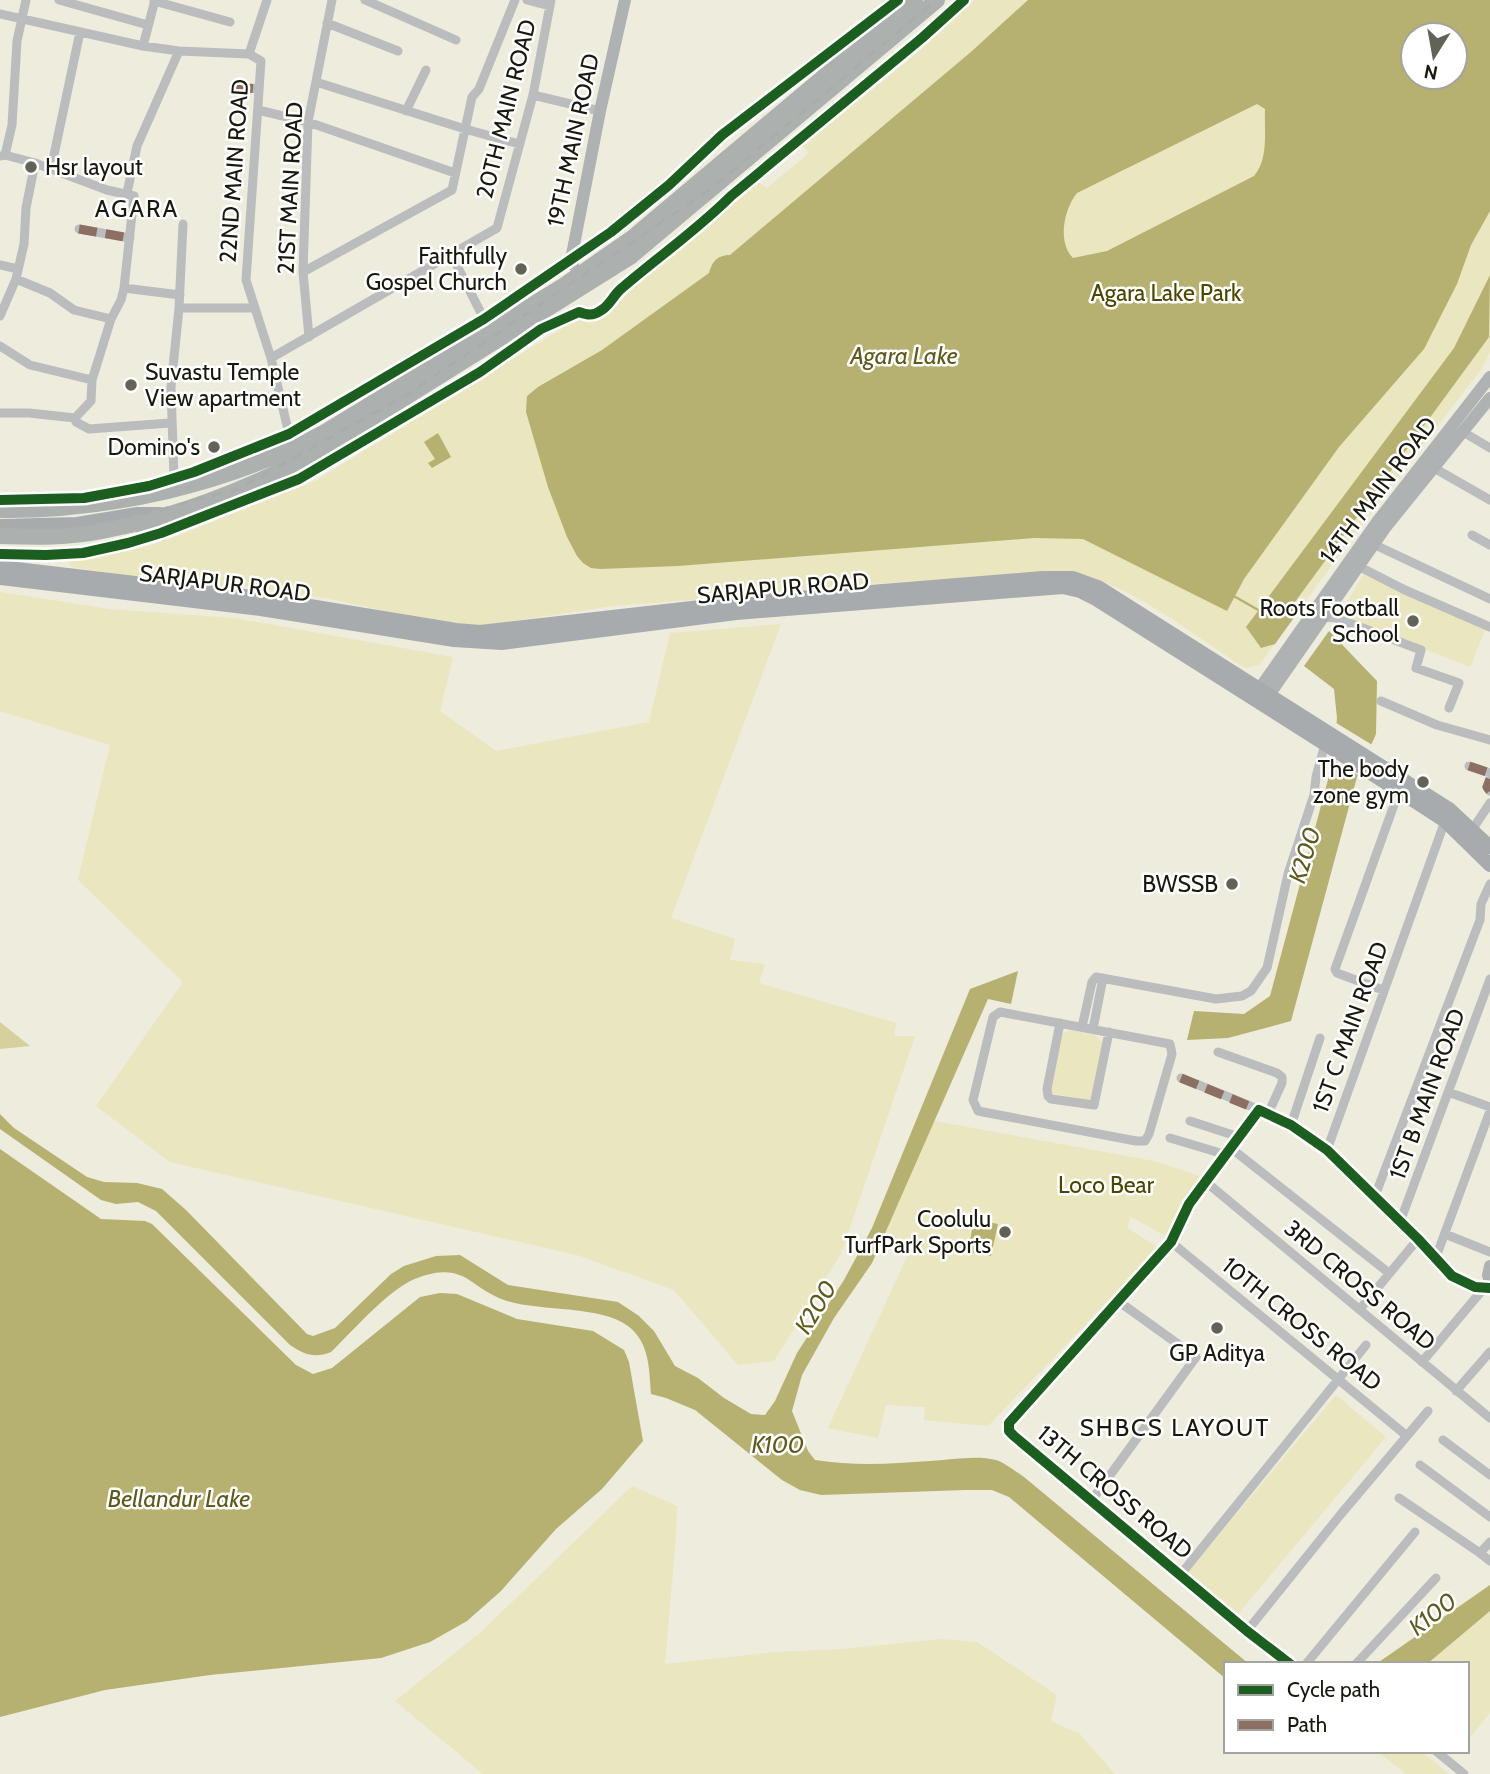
<svg xmlns="http://www.w3.org/2000/svg" width="1490" height="1774" viewBox="0 0 1490 1774" font-family="Cabin,sans-serif">
<style>
.green{fill:#eae6bf;fill-rule:evenodd}
.forest{fill:#d5d09c}
.water{fill:#b6b071;fill-rule:evenodd}
.pier{fill:#edecdd}
.lines{fill:none;stroke-linecap:round;stroke-linejoin:round}
.stream{stroke:#b6b071;stroke-width:2.5}
.street{stroke:#babcbd;stroke-width:9}
.secondary{stroke:#afb2b3;stroke-width:12}
.primary{stroke:#a7abad;stroke-width:14}
.highway{stroke:#acb0af;stroke-width:16}
.rail{stroke:#ababa7;stroke-width:2.5;stroke-dasharray:9 9;stroke-linecap:butt}
.quiet{stroke:#8d6e63;stroke-width:9;stroke-dasharray:18 9;stroke-linecap:butt}
.cycleway-casing{stroke:#fff;stroke-width:15}
.cycleway{stroke:#1b5e20;stroke-width:10}
.poi-dot{fill:#636256;stroke:#fff;stroke-width:2.5}
.labels{text-anchor:middle;stroke-width:5;stroke-linejoin:round;paint-order:stroke}
.street-label{font-size:23px;fill:#19180e;stroke:#fff}
.poi-label{font-size:23px;fill:#19180e;stroke:#fff;text-anchor:end}
.park-label{font-size:23px;fill:#4b4500;stroke:#fff}
.neighbourhood-label{font-size:24px;letter-spacing:2px;fill:#19180e;stroke:#fff}
.water-label{font-size:24px;font-style:italic;fill:#5f591c;stroke:#fff}
</style>
<rect width="100%" height="100%" fill="#edecdd"/>
<path class="green" d="M974,0H1490V353L1480,371L1364,521L1259,665L1245,668C1195,636 1119,575 1061,571L824,587L729,597L613,606L480,626L417,618L326,598L244,586L185,585L72,567L69,563L70,560L95,558L148,546L177,536L317,480L579,318C599,324 613,313 619,293L757,181L767,188L809,153L801,145L916,54ZM1413,35H1455V77H1413Z
M1364,574L1486,628L1470,667L1339,615Z
M0,592L109,609L234,618L453,657L440,711L496,751L649,722L670,633L781,624L671,918L735,939L730,960L765,964L759,983L896,1023L894,1036H915L841,1254L774,1361L738,1365L674,1290L577,1255L170,1162L96,1106L183,982L78,880L110,745L0,711Z
M1071,1030L1095,1035L1105,1045L1093,1101L1051,1093L1062,1034Z
M934,1121L1154,1161L1203,1177L1166,1236L1131,1217L1127,1228L1159,1248L988,1426L924,1420L925,1407L886,1405L878,1438L828,1428L913,1244L883,1237Z
M1336,1395L1386,1437L1238,1614L1187,1573Z
M632,1486L677,1506L676,1536L665,1664L775,1652L842,1649L941,1639L977,1642L1057,1695L1051,1721L1080,1734L1115,1774H483L395,1701L481,1632Z
M1490,1611V1713L1467,1741V1664H1427Z
M1377,1751H1421L1449,1774H1406Z"/>
<path class="forest" d="M0,1022L30,1046L0,1049Z"/>
<path class="water" d="M1028,0H1490V211L1471,245L1457,284L1424,349L1339,447L1244,579L1227,611L1083,539L1034,538L678,566L600,569L591,568L583,563L577,556L567,537L548,487L526,412L527,396L538,387L602,350L709,273C712,261 718,255 730,255L972,51ZM1413,35H1455V77H1413ZM1257,104L1265,109C1264,132 1269,158 1254,176L1107,251L1073,258C1057,242 1064,209 1077,193Z
M1490,275L1489,337L1292,606L1298,612L1275,644L1261,648L1246,627L1454,348Z
M438,433L451,457L432,468L428,463L435,459L424,442Z
M1329,631L1377,681L1376,734L1357,777L1291,1021L1228,1038L1187,1040L1194,1011L1244,1014L1270,996L1333,761L1337,718L1334,689L1304,666Z
M1018,971L1011,1004L988,999L872,1263L834,1318L802,1375L792,1411L808,1451L815,1460C853,1466 891,1464 930,1461C951,1460 975,1455 996,1460C1005,1463 1015,1471 1024,1477L1249,1664H1226V1679L1009,1497L992,1490H965L821,1495L800,1490L782,1480L695,1410L666,1398L651,1394C649,1369 650,1343 628,1326C600,1305 538,1312 504,1300C468,1287 466,1262 420,1277C391,1286 355,1329 331,1352C314,1359 304,1354 290,1345L156,1211L138,1202L116,1204L101,1200L0,1129V1114L14,1128L87,1177L104,1182L137,1183L162,1189L186,1210L307,1334L313,1336L335,1328L391,1274L404,1266L436,1256L460,1255L508,1285L618,1302L639,1316L654,1331L675,1366L698,1378L724,1398L751,1414L765,1415L775,1401L797,1353L844,1280L872,1228L970,989Z
M0,1149L101,1219L145,1221L152,1224L296,1365L313,1374L332,1368L420,1297L440,1293L457,1294L517,1319L593,1331L624,1350L629,1362L643,1441L602,1489L556,1529L501,1591L467,1621L430,1642L381,1658L210,1675L105,1690L0,1717Z
M974,1219L998,1224L991,1256L968,1252Z
M1490,1585V1611L1427,1664H1376Z"/>
<path class="pier" d="M1333,721L1374,746L1361,777L1330,758Z"/>
<g class="lines">
<path class="stream" d="M1232,595L1260,611"/>
<path class="street" d="M59,0L148,25
M267,0L249,54L261,61L246,280L271,358L289,434
M365,0L456,40
M527,0L550,6
M154,1L230,22
M0,14L143,46L179,51L249,54
M327,23L398,51
M143,46L155,0
M316,82L465,129L519,144
M235,87L259,89
M533,95L600,111
M258,110L308,122L455,173
M406,111L426,70
M5,155L35,163L107,190L134,196L124,288L121,300L111,319L92,380L91,401L75,418
M0,156L5,155L12,125L17,41L26,0
M51,169L80,32
M127,193L137,146L179,51
M79,229L130,238
M451,254L484,319
M0,265L18,269
M303,272L452,190L472,97L479,89L515,0
M16,279L50,293L74,310L111,319
M124,288L180,295
M179,308H255
M0,316L16,279L24,244L26,208L35,163
M309,337L303,272L308,122L332,0
M0,346L30,365L92,380
M271,358L497,228L533,95L551,0
M0,413H29L75,418
M75,418L76,422L89,429L170,423
M1463,432L1490,448
M1434,468L1490,500
M177,482L174,479L171,387L179,308L183,224
M1472,535L1490,545
M1373,544L1490,599
M1358,566L1405,590L1490,627
M1322,617L1336,618L1421,650L1416,668L1459,683L1449,708
M1381,701L1437,725L1490,740
M1469,766L1490,773
M1490,779L1487,787L1490,791
M1472,830L1490,803
M1383,990L1337,973L1335,969L1399,791
M1000,1012L1170,1044L1172,1054L1149,1134L1145,1141H1136L978,1111L973,1100L993,1017Z
M1060,1023L1047,1089L1048,1096L1051,1099L1094,1105L1109,1032
M1082,1027L1092,982L1096,977L1216,999L1242,996L1251,991L1267,968L1288,874L1314,795L1316,777L1325,744
M1093,1029L1103,978
M1218,1052L1277,1073L1282,1077V1083L1268,1114
M1181,1078C1218,1093 1256,1106 1290,1125C1340,1153 1378,1199 1418,1239C1442,1263 1453,1286 1490,1288
M1448,1092L1490,1107
M1259,1110L1189,1204L1171,1242L1008,1426L1014,1436L1247,1631L1290,1664
M1190,1121L1239,1137
M1291,1125L1320,1038
M1170,1138L1227,1155
M1232,1149L1389,1273
M1327,1150L1445,821
M1206,1182L1490,1418
M1375,1196L1480,920L1481,904L1490,884
M1400,1222L1490,979
M1445,1234L1490,1252
M1171,1242L1407,1436
M1436,1257L1490,1111
M1360,1309L1418,1239
M1422,1362L1484,1288
M1456,1391L1490,1352
M1443,1440L1490,1475
M1420,1465L1490,1517
M1399,1498L1480,1553L1490,1542
M1092,1500L1196,1357L1118,1301
M1481,1554L1490,1561
M1181,1574L1366,1345
M1247,1631L1341,1514L1428,1411
M1306,1664L1415,1532
M1356,1664L1436,1578
M1436,1751L1464,1774"/>
<path class="secondary" d="M573,265L571,260L600,111L625,0
M0,500L84,498L149,486L194,472L289,434L484,319L611,232L669,185L722,135L898,0
M0,554L46,555L83,553L128,543L161,533L299,479L480,372L541,329L579,312C587,315 593,316 600,311C610,306 613,295 622,288C658,257 697,230 731,196L922,38L964,0
M1255,695L1377,522L1490,377
M1265,701L1385,528L1490,398
M1490,1266L1488,1275L1490,1282"/>
<path class="primary" d="M0,526L77,524L137,514H160
M0,567L261,598L456,630L480,632L736,603L1043,578H1073L1098,587L1449,809L1490,847
M0,578L261,609L454,640L502,643L736,613L1063,587L1080,591L1096,599L1399,791L1445,821L1490,865"/>
<path class="highway" d="M0,510C110,511 229,484 325,432L563,286L632,238L915,0
M135,523L161,533
M0,536C34,537 69,538 102,531C181,516 258,485 328,446L630,257L937,0"/>
<path class="rail" d="M0,524L63,528L132,517L238,489L408,394L712,188L936,0"/>
<path class="quiet" d="M235,87L259,89
M79,229L130,238
M1469,766L1490,773
M1490,779L1487,787L1490,791
M1181,1078L1259,1110"/>
<defs>
<path id="cycleway" d="M0,500L84,498L149,486L194,472L289,434L484,319L611,232L669,185L722,135L898,0
M0,554L46,555L83,553L128,543L161,533L299,479L480,372L541,329L579,312C587,315 593,316 600,311C610,306 613,295 622,288C658,257 697,230 731,196L922,38L964,0
M1290,1664L1247,1631L1014,1436L1009,1431V1423L1171,1242L1189,1204L1259,1110L1291,1125L1327,1150L1418,1239L1452,1276L1475,1287L1490,1288"/>
</defs>
<use href="#cycleway" class="cycleway-casing"/>
<use href="#cycleway" class="cycleway"/>
</g>
<g class="poi-dot">
<circle cx="31" cy="167" r="7"/>
<circle cx="521" cy="269" r="7"/>
<circle cx="131" cy="385" r="7"/>
<circle cx="214" cy="447" r="7"/>
<circle cx="1413" cy="621" r="7"/>
<circle cx="1423" cy="782" r="7"/>
<circle cx="1232" cy="884" r="7"/>
<circle cx="1005" cy="1232" r="7"/>
<circle cx="1217" cy="1328" r="7"/>
</g>
<g class="labels">
<g class="street-label">
<text transform="translate(506 109) rotate(-76)" y="8">20TH MAIN ROAD</text>
<text transform="translate(573 140) rotate(-78)" y="8">19TH MAIN ROAD</text>
<text transform="translate(234 171) rotate(-86)" y="8">22ND MAIN ROAD</text>
<text transform="translate(290 188) rotate(-87)" y="8">21ST MAIN ROAD</text>
<text transform="translate(1378 490) rotate(-53)" y="8">14TH MAIN ROAD</text>
<text transform="translate(225 583) rotate(7)" y="8">SARJAPUR ROAD</text>
<text transform="translate(783 588) rotate(-5)" y="8">SARJAPUR ROAD</text>
<text transform="translate(1350 1027) rotate(-70)" y="8">1ST C MAIN ROAD</text>
<text transform="translate(1427 1094) rotate(-70)" y="8">1ST B MAIN ROAD</text>
<text transform="translate(1360 1285) rotate(40)" y="8">3RD CROSS ROAD</text>
<text transform="translate(1302 1324) rotate(39)" y="8">10TH CROSS ROAD</text>
<text transform="translate(1115 1492) rotate(40)" y="8">13TH CROSS ROAD</text>
</g>
<g class="poi-label">
<text x="45" y="175" text-anchor="start">Hsr layout</text>
<text x="507" y="264">Faithfully<tspan x="507" dy="26">Gospel Church</tspan></text>
<text x="145" y="380" text-anchor="start">Suvastu Temple<tspan x="145" dy="26">View apartment</tspan></text>
<text x="200" y="455">Domino's</text>
<text x="1399" y="616">Roots Football<tspan x="1399" dy="26">School</tspan></text>
<text x="1409" y="777">The body<tspan x="1409" dy="26">zone gym</tspan></text>
<text x="1218" y="892">BWSSB</text>
<text x="991" y="1227">Coolulu<tspan x="991" dy="26">TurfPark Sports</tspan></text>
<text x="1217" y="1361" text-anchor="middle">GP Aditya</text>
</g>
<g class="park-label">
<text x="1166" y="301">Agara Lake Park</text>
<text x="1106" y="1193">Loco Bear</text>
</g>
<g class="neighbourhood-label">
<text x="137" y="217">AGARA</text>
<text x="1175" y="1436">SHBCS LAYOUT</text>
</g>
<g class="water-label">
<text x="904" y="364">Agara Lake</text>
<text transform="translate(1305 855) rotate(-73)" y="8">K200</text>
<text transform="translate(816 1307) rotate(-59)" y="8">K200</text>
<text x="778" y="1453">K100</text>
<text x="179" y="1507">Bellandur Lake</text>
<text transform="translate(1433 1614) rotate(-38)" y="8">K100</text>
</g>
</g>
<rect x="1224" y="1662" width="245" height="91" fill="#ffffff" stroke="#a3a39f" stroke-width="2"/>
<rect x="1238" y="1685" width="35" height="10" fill="#1b5e20" stroke="#a3a39f" stroke-width="2"/>
<text x="1287" y="1697" font-size="21" fill="#19180e">Cycle path</text>
<rect x="1238" y="1720" width="35" height="10" fill="#8d6e63" stroke="#a3a39f" stroke-width="2"/>
<text x="1287" y="1732" font-size="21" fill="#19180e">Path</text>
<g transform="translate(1434 56) rotate(191)"><circle r="33" fill="#ffffff" stroke="#a3a39f" stroke-width="2"/>
<path d="M0-5L12 26L0 18L-12 26Z" fill="#636256"/>
<text y="-10" font-size="19" font-weight="bold" text-anchor="middle" fill="#19180e">N</text>
</g>
</svg>
